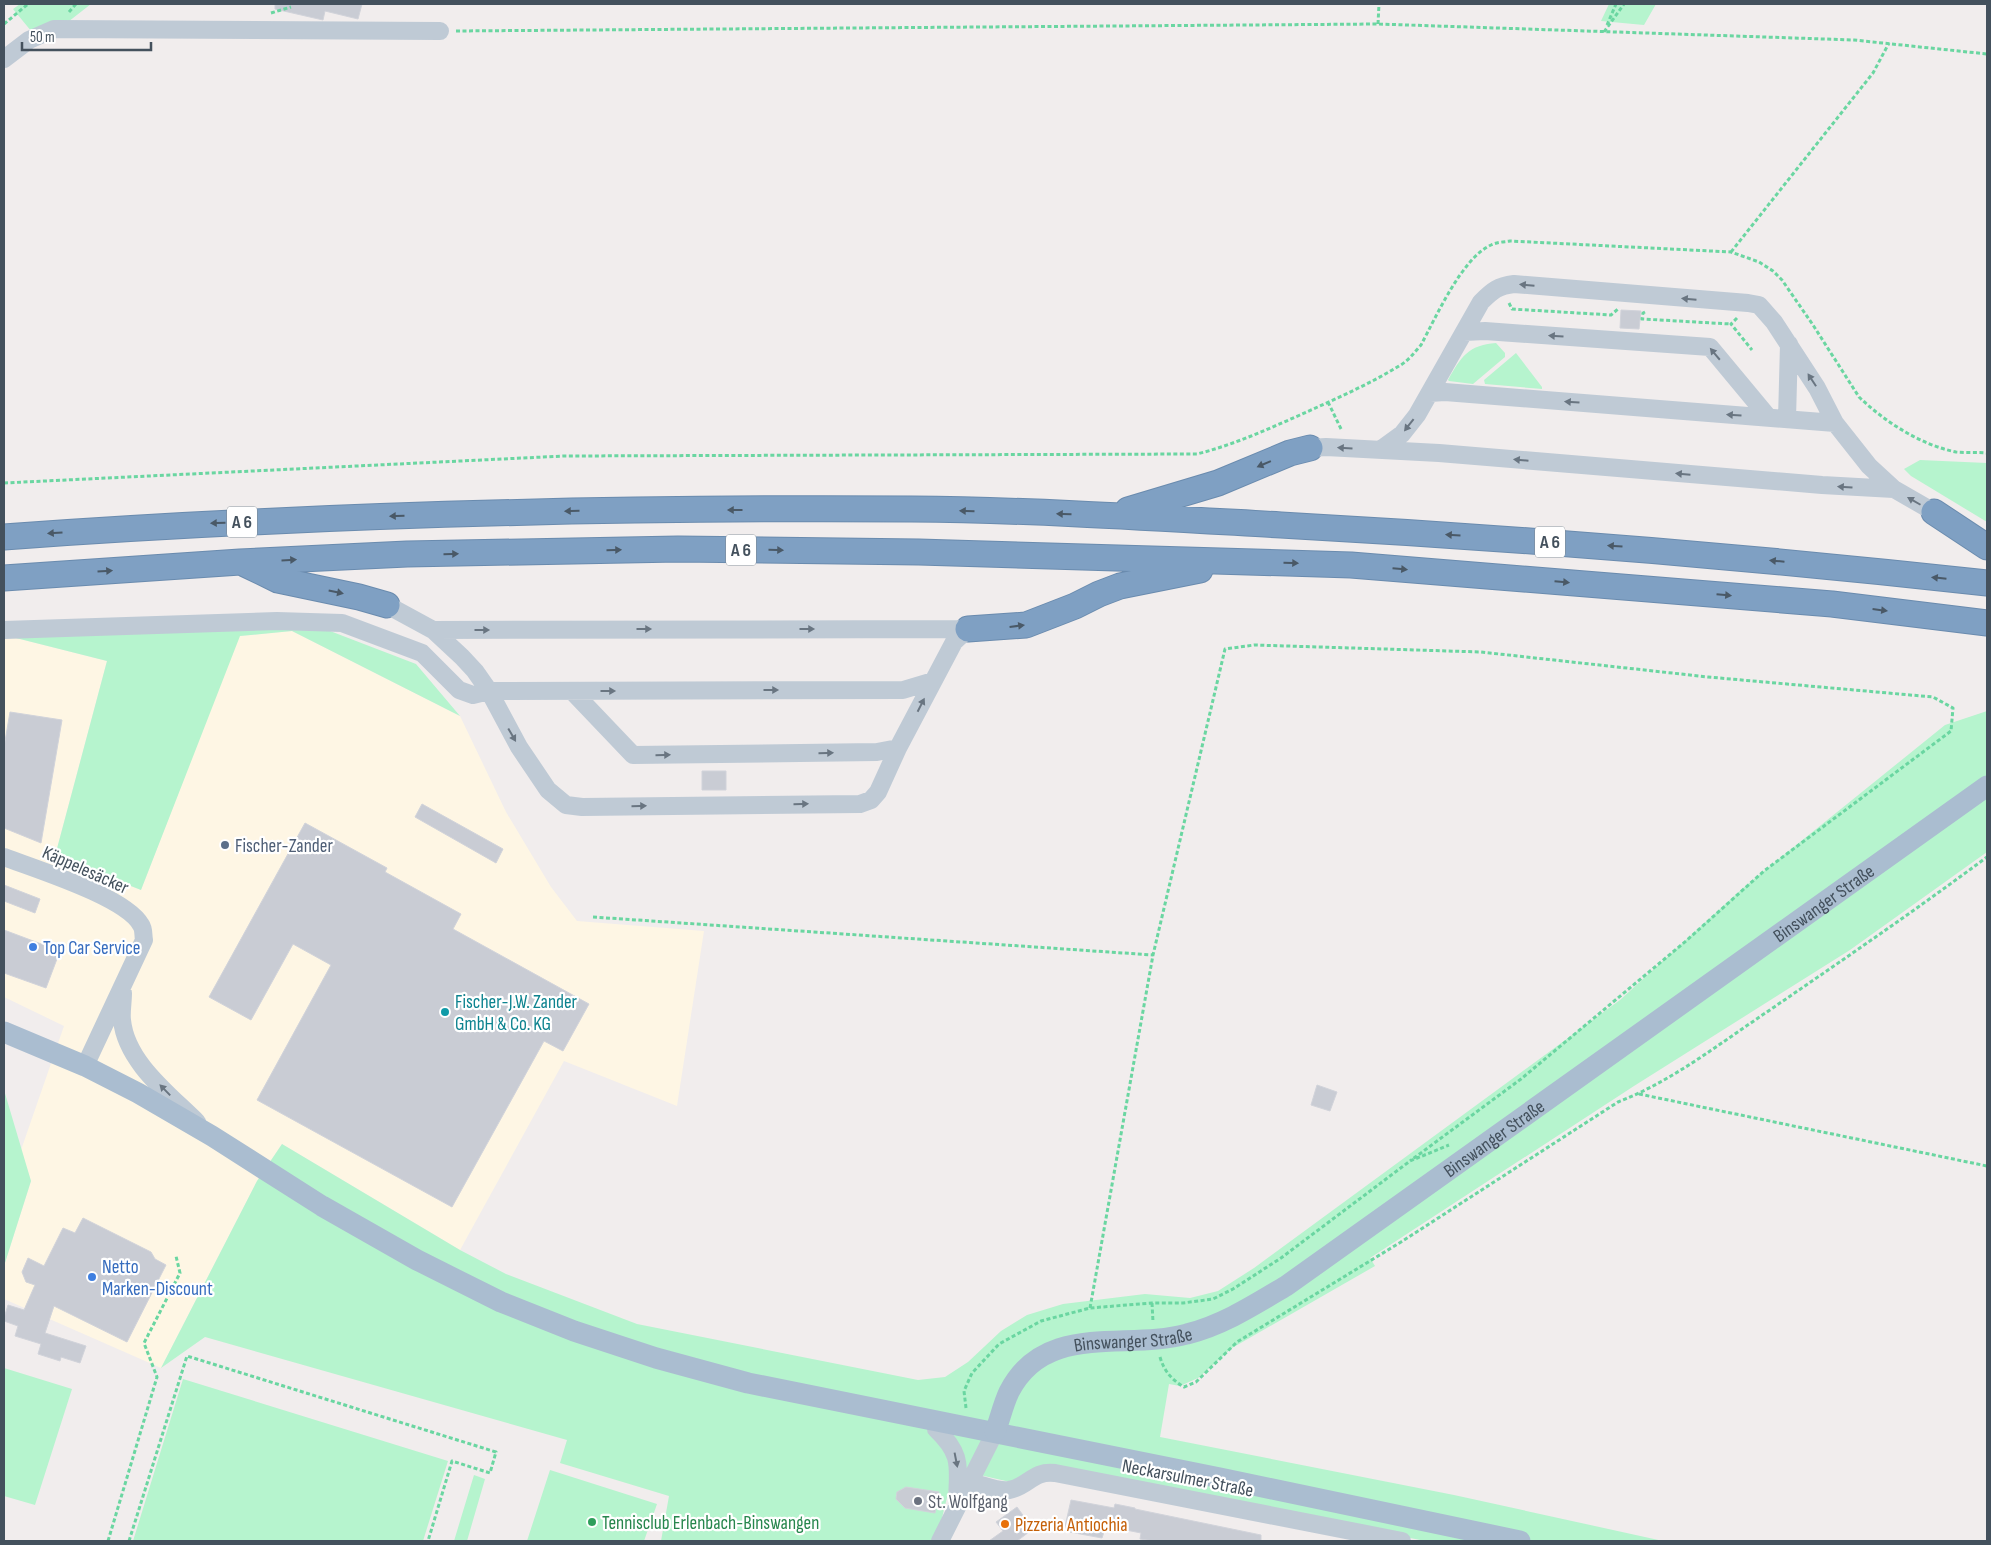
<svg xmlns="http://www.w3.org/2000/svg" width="1991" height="1545" viewBox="0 0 1991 1545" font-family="'Sofia Sans Condensed',sans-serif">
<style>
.commercial{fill:#fef6e4}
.green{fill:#b6f4ce}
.building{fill:#c9ccd4;stroke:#d1d3da}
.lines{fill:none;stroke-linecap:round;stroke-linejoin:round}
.highway-casing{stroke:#6a8bae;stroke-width:27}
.path{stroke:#6ad6a1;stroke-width:3;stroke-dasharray:4 2.5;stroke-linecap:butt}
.minor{stroke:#bfcad5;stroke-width:18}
.major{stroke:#aabdd0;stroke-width:21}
.highway{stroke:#7fa0c3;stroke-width:25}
.oneway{fill:#697581}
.oneway2{fill:#4a5967}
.service-dot{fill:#5c6f8a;stroke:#fff;stroke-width:2}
.shop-dot{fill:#3f7fe0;stroke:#fff;stroke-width:2}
.culture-dot{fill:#0f9aa8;stroke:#fff;stroke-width:2}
.worship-dot{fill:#6b7280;stroke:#fff;stroke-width:2}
.leisure-dot{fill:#2e9e5b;stroke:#fff;stroke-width:2}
.food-dot{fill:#e8710a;stroke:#fff;stroke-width:2}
.labels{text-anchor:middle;stroke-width:4.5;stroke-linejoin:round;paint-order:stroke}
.shield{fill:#fff;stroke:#7c858e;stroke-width:1}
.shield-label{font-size:18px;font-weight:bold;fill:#44515d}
.service-label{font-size:19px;fill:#4e5e75;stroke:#fff;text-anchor:start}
.street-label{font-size:19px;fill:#44515d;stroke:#fff}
.shop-label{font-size:19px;fill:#366cbe;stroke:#fff;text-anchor:start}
.culture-label{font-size:19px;fill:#0d838f;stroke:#fff;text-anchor:start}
.worship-label{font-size:19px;fill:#5b616d;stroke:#fff;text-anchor:start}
.leisure-label{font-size:19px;fill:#27864d;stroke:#fff;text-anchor:start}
.food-label{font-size:19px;fill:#c56008;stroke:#fff;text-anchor:start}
</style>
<rect width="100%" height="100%" fill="#f1eded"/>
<path class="commercial" d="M292,631L460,716L506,812L551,887L577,921L704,931L677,1106L564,1061L460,1250L282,1144L257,1181L161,1368L4,1299V1266L31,1181L21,1150L64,1026L4,997V638L12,637L107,661L55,856L141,890L239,636Z"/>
<path class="green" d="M20,4H91L41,43L13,9Z
M1609,4H1656L1644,25L1601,21Z
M1496,343L1505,353V357L1473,384L1449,381L1448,380C1461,357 1468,345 1496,343Z
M1516,353L1542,387V389L1485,384L1484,380Z
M1920,460L1987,463V522L1911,476L1904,469Z
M317,626L416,664L460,716L292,631L240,636L141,890L55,856L107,661L12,637Z
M1987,711V852L1850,950L1634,1086L1370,1258L1375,1266L1232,1348L1198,1378L1180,1386L1169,1384L1160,1437L1454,1495L1663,1541H1425L1055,1466L1010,1482L954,1469L941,1522L931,1541H661L669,1496L560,1463L567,1440L205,1337L161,1368L257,1181L282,1144L460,1250L506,1274L637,1324L918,1380L945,1377L968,1362L1001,1331L1027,1315L1063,1304L1145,1294L1190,1298L1218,1291L1254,1268L1620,1000L1743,888L1945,725Z
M4,1090L31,1181L4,1266Z
M4,1368L72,1389L35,1505L4,1496Z
M183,1379L448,1461L423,1541H133Z
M550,1470L657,1504L644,1541H527Z
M474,1475L485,1479L467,1541H454Z"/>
<path class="building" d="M275,4H362L358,19L325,11L323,20L275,9Z
M1621,310L1641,311L1639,329L1620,328Z
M10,712L62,720L41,843L4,828V747Z
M702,771H726V790H702Z
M422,804L503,849L496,863L415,817Z
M305,823L387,868L385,872L461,914L453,929L589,1004L563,1051L544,1041L452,1207L257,1100L331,965L293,944L251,1020L209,997Z
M4,885L40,899L35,913L4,901Z
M4,930L60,951L46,988L4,973Z
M1317,1085L1337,1092L1330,1111L1311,1105Z
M83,1218L151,1252L155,1259L166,1265L127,1342L54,1306L45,1333L86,1346L80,1363L61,1357L60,1361L38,1354L41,1344L15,1336L18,1326L4,1321V1318L8,1305L24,1310L35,1285L26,1282L22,1272L28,1258L44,1266L63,1228L75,1233Z
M906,1487L939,1492L935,1513L905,1508L896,1499L897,1492Z
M1071,1500L1114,1508L1115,1504L1135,1508V1509L1261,1535V1541H1154L1140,1539L1141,1533L1106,1526L1102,1538L1064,1531Z
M1017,1507L1033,1529L1017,1541H989L1003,1531L996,1522Z"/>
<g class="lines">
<defs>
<path id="highway" d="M1128,510L1218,483L1290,453L1310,448
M1934,512L1987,547
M4,537C306,515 609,507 912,509C1035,510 1158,518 1281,525C1517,538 1752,557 1987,583
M245,564L278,580L359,597L387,605
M4,578L240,562L407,554L678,549L919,552L1351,565L1832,604L1987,623
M968,629L1026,625L1075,606L1099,594L1120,586L1200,570"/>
</defs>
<use href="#highway" class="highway-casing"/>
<path class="path" d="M69,12L76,4
M271,13L291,7
M4,24L28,4
M1378,24L1379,4
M1607,25L1616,4
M456,31L1378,24L1854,40L1987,54
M1604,32L1624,4
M1731,252L1873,73L1889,43
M1509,303L1512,309L1611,315L1618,309
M1645,312L1643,313L1642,319L1731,324
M1737,318L1731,324L1752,350
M1328,402L1342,431
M4,483L564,456L1197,454C1233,445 1266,430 1300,415C1333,400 1368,385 1399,366C1408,361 1414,353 1421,345C1436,317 1462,258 1491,245C1497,242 1504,242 1510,241L1731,252L1759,262L1773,271L1782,280L1813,325L1859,397C1885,422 1921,445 1956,452C1966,453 1977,452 1987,453
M593,917L1153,955
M1639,1094L1987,1166
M1152,1303L1153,1322
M1090,1308L1153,955L1225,649L1254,645L1481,652L1708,677L1933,697L1953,708L1951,731L1764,871L1686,941L1521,1079L1410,1161
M1160,1357C1164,1371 1172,1380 1184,1387L1196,1382L1237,1342L1401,1242L1618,1102C1670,1082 1715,1047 1761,1016C1837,964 1913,912 1987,857
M966,1408L964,1391L972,1373L999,1344L1041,1321L1090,1308L1152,1303H1183L1213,1299L1233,1289L1281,1258L1410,1161L1449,1145
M108,1541L157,1377L144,1343L180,1273L176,1256
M129,1541L187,1356L496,1452L490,1473L452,1461L428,1541"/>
<path class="minor" d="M4,59L29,40L54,29L440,31
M1464,332L1485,331L1710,347L1769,418
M1430,393L1445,392L1835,423
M1787,419L1789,344
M1310,448L1326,447L1439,453L1822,485L1894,489
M1380,450L1402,434L1417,415L1481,302C1493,290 1498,286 1514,284L1748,303L1759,305L1774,322L1817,388L1835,423L1869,466L1894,489L1934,512
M387,605L433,630L462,657L475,671L489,691L519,747L548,790L566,805L582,807L860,804L871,800L878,792L898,748L954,642L968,629
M4,630L277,621L342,623L422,653L459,690L473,695L489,691L903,690L933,681
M433,630L968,629
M572,691L633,755L877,752L898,748
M4,857C35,869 126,897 141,925C144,929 143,935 144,940L85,1066
M123,993C123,1002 121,1012 122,1020C126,1062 169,1094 197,1122
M938,1421L936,1429C963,1455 958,1466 957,1501
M970,1482C980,1484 1000,1492 1009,1490C1028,1487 1033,1470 1055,1473L1402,1541
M940,1541L995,1432"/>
<g class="major">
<path d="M4,1032L85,1066L138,1093L212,1136L322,1206L417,1260L501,1302L574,1331L656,1358L748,1383L1220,1478L1520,1541"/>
<path id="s1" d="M995,1432C1000,1419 1003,1405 1009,1392C1045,1321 1126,1351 1187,1334C1223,1325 1254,1305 1286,1286L1987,786"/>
</g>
<use href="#highway" class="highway"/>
</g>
<defs><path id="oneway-solid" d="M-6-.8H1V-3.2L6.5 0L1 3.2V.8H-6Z" transform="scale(1.25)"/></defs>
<g class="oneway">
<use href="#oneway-solid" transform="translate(1527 285) rotate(-175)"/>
<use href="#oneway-solid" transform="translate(1689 299) rotate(-175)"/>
<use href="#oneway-solid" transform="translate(1556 336) rotate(-176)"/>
<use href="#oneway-solid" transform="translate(1715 354) rotate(-130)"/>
<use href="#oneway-solid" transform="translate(1812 380) rotate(-123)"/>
<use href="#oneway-solid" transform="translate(1572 402) rotate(-176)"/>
<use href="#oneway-solid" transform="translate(1734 415) rotate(-176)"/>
<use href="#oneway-solid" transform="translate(1409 425) rotate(128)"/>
<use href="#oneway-solid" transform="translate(1345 448) rotate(-177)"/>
<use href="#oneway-solid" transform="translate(1521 460) rotate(-175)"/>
<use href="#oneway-solid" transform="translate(1683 474) rotate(-175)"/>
<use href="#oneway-solid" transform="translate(1845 487) rotate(-176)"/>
<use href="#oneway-solid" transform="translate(1914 501) rotate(-150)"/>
<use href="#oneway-solid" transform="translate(644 629)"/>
<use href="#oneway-solid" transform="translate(807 629)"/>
<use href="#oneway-solid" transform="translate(482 630)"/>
<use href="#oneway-solid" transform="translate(771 690)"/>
<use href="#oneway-solid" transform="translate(608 691)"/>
<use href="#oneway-solid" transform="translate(921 705) rotate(-63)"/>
<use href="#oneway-solid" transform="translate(512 735) rotate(60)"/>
<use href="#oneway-solid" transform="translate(826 753) rotate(-1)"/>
<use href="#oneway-solid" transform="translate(663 755) rotate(-1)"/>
<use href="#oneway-solid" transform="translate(801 804) rotate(-1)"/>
<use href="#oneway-solid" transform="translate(639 806) rotate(-1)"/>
<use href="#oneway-solid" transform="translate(165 1090) rotate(-134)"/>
<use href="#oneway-solid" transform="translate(956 1460) rotate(79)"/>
</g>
<g class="oneway2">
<use href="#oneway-solid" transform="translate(1264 464) rotate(157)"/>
<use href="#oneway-solid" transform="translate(735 510) rotate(180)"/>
<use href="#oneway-solid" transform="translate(572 511) rotate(179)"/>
<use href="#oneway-solid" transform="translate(967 511) rotate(-178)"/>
<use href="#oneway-solid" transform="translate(1064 514) rotate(-178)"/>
<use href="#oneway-solid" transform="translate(397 516) rotate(178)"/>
<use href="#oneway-solid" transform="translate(218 523) rotate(178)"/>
<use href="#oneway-solid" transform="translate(55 533) rotate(176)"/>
<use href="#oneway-solid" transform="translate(1453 535) rotate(-176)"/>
<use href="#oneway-solid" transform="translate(1615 546) rotate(-176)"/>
<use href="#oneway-solid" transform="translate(614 550) rotate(-1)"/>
<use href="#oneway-solid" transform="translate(776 550) rotate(1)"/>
<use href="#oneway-solid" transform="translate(451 554) rotate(-1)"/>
<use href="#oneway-solid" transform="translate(289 560) rotate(-3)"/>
<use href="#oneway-solid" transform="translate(1777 561) rotate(-175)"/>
<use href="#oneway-solid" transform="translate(1291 563) rotate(2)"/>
<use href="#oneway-solid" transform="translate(1400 569) rotate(5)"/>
<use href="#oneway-solid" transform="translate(105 571) rotate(-4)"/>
<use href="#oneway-solid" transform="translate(1939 578) rotate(-174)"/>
<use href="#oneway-solid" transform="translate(1562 582) rotate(5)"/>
<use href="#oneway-solid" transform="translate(336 592) rotate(12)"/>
<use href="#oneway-solid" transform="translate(1724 595) rotate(5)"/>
<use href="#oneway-solid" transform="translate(1880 610) rotate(7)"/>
<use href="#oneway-solid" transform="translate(1017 626) rotate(-7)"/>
</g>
<circle class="service-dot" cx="225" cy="845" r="5"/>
<g class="shop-dot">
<circle cx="33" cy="947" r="5"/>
<circle cx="92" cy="1277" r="5"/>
</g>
<circle class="culture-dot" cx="445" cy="1012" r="5"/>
<circle class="worship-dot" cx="918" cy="1501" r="5"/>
<circle class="leisure-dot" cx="592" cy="1522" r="5"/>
<circle class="food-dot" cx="1005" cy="1524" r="5"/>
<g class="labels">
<g class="shield">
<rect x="227" y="506.5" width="30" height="31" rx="4"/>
<rect x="1535" y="526.5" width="30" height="31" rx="4"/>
<rect x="726" y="534.5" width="30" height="31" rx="4"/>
</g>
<g class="shield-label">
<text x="242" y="528">A 6</text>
<text x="1550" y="548">A 6</text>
<text x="741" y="556">A 6</text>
</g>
<g class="service-label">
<text x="235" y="852">Fischer-Zander</text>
</g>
<g class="street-label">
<text transform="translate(86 869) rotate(24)" y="7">Käppelesäcker</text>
<text dy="7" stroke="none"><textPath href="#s1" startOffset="1010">Binswanger Straße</textPath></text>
<text dy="7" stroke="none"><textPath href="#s1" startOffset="605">Binswanger Straße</textPath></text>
<text dy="7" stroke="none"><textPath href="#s1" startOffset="185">Binswanger Straße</textPath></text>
<text transform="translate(1188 1477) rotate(11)" y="7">Neckarsulmer Straße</text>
</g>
<g class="shop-label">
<text x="43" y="954">Top Car Service</text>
<text x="102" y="1273">Netto<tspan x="102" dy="22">Marken-Discount</tspan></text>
</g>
<g class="culture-label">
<text x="455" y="1008">Fischer-J.W. Zander<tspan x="455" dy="22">GmbH &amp; Co. KG</tspan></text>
</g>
<g class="worship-label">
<text x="928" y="1508">St. Wolfgang</text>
</g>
<g class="leisure-label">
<text x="602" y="1529">Tennisclub Erlenbach-Binswangen</text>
</g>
<g class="food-label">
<text x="1015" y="1531">Pizzeria Antiochia</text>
</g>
</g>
<rect width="1991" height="1545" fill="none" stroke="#44515d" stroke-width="10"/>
<path d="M22 42v8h129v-8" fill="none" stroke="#44515d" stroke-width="2.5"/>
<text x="30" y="42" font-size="15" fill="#44515d" stroke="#ffffff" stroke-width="4" paint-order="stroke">50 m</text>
</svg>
